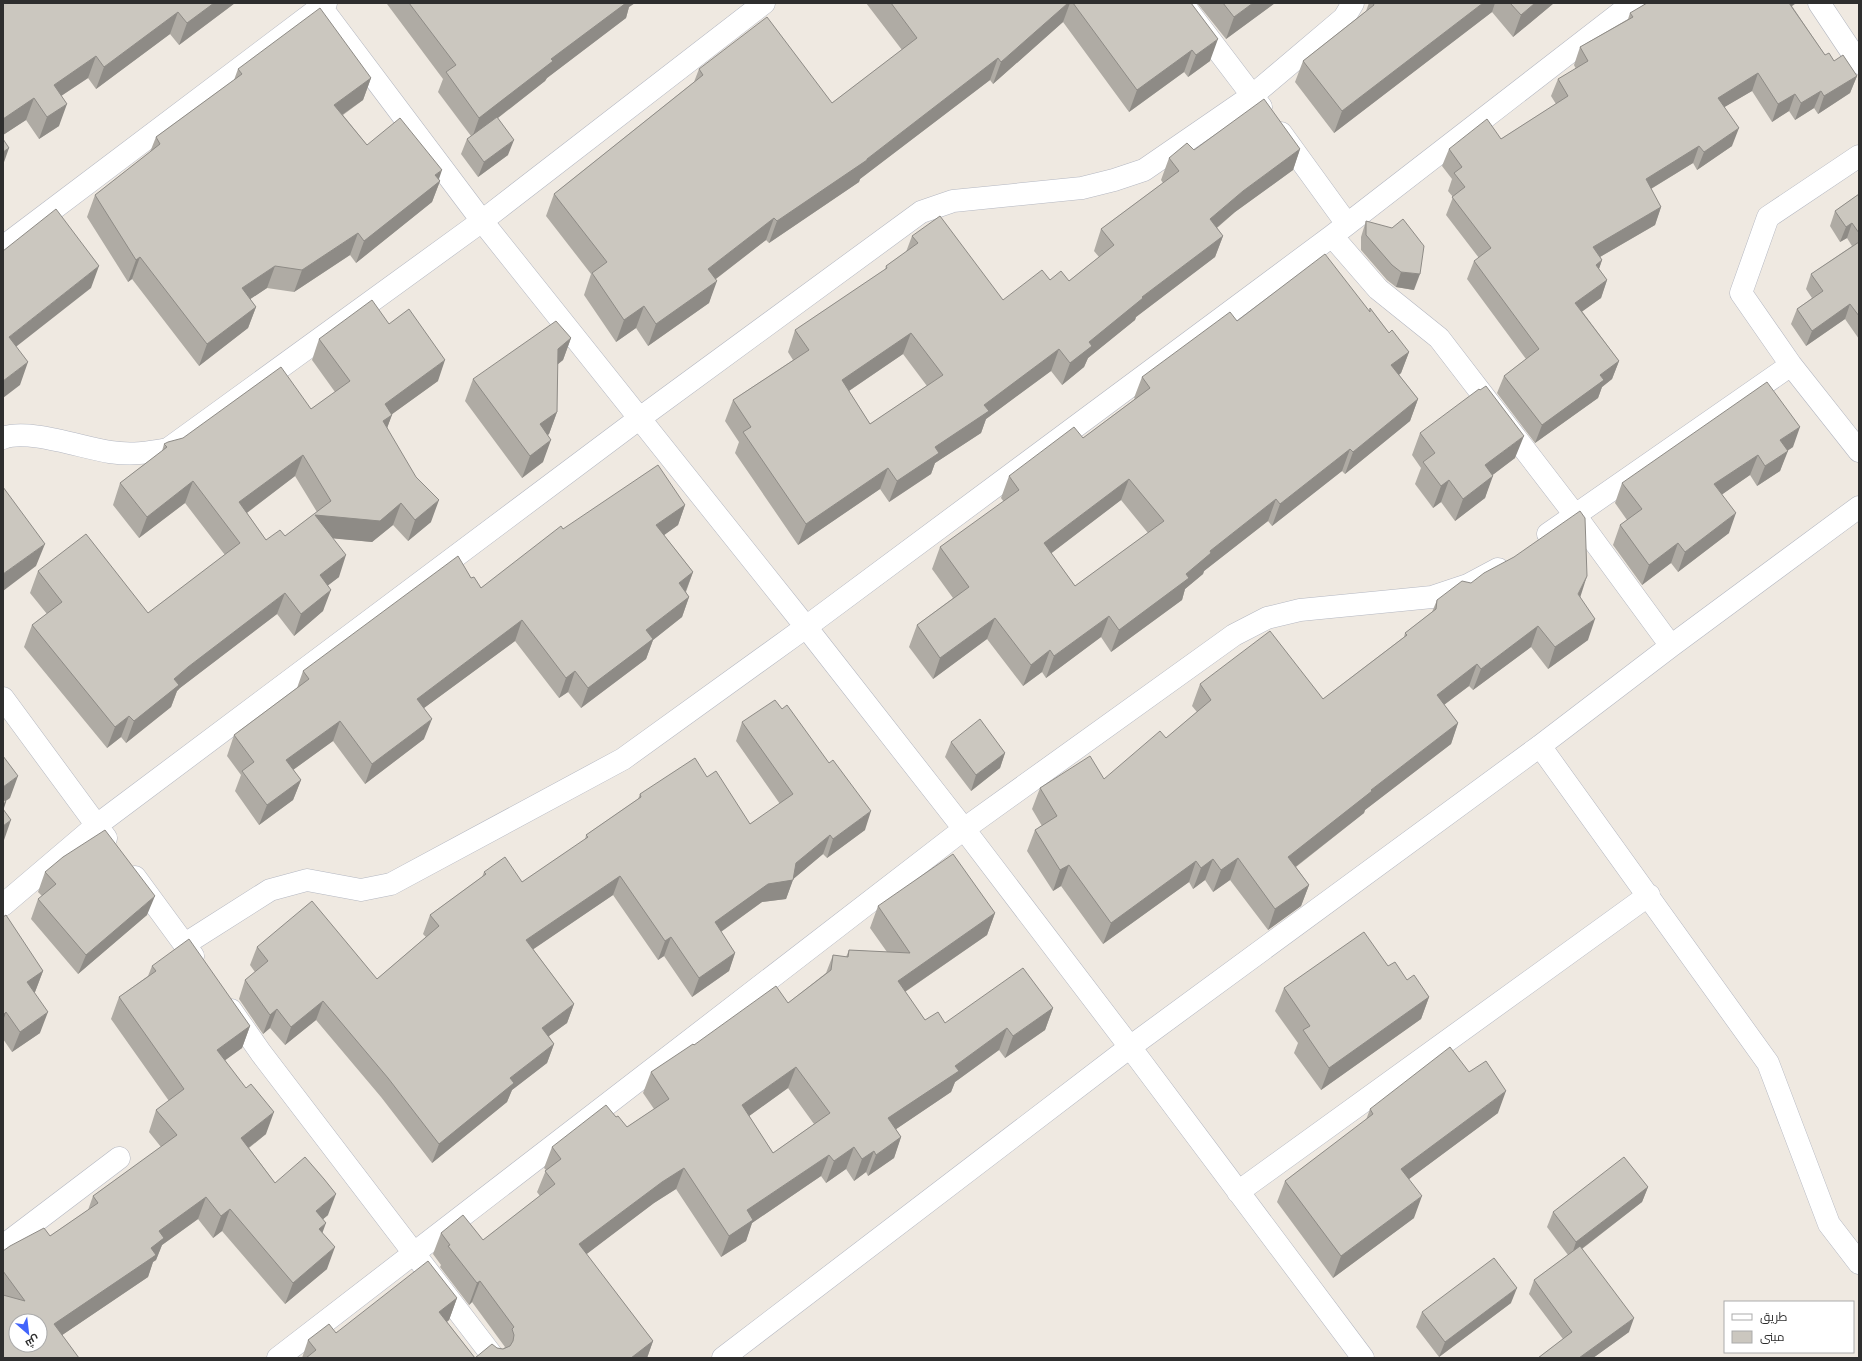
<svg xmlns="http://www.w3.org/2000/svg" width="1862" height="1361" viewBox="0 0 1862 1361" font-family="'Fira Sans',Cairo,sans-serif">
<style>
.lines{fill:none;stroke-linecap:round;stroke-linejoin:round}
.minor-casing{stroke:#b4b7c1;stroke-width:23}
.minor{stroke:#fff;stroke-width:22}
.wall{fill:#afaba4;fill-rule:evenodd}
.shaded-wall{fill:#8e8b86}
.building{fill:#cbc7bf;stroke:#8e8b86;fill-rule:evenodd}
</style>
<rect width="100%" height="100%" fill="#efe9e1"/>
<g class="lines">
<defs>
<path id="minor" d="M318,3L482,221L806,627L964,829L1130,1047L1363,1358
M1182,3L1261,107
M1819,3L1859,63
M1281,133L1347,224
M1859,156L1768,217L1741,293L1791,365L1859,451
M1332,236L1378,289L1439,338L1575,515L1671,646
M3,247L326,3
M3,438C27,428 83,448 110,452C131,455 147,453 168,449L482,221L764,3
M1548,534L1791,365
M3,698L106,838
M1540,746L1768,1063L1829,1224L1859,1263
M135,877L193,956
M3,905L97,825L640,418L921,212L953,201L1082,188L1114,180L1144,170L1253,95L1344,18L1353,3
M185,944L270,890L307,880L361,890L391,884L623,759L806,627L1332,236L1633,3
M231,1010L261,1053L494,1358
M1238,1192L1649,895
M3,1246L119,1158
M278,1358L964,829L1234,635L1267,618L1300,610L1432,597L1468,585L1498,569
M723,1358L1130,1047L1540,746L1671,646L1859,507"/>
</defs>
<use href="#minor" class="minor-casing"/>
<use href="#minor" class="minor"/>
</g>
<path class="wall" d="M3,3H235L179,45L170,34L96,89L88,78L61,96L59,126L39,139L26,120L3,135Z
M387,3H635L629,7L626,18L547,78L545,81L498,118L508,155L478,177L461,154L467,139L471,136L438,92L443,79L387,4Z
M866,3H1191L1210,61L1188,77L1184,72L1129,112L1063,22L993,84L990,80L860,179L859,182L769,243L766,240L716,279L709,303L648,346L636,328L616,342L584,295L591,274L546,216L554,194L694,82L699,69L832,103L902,50Z
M1197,3H1275L1226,39Z
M1369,3H1554L1513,37L1492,12L1334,133L1295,82L1303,61L1366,11Z
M1795,4L1792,6L1825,55L1857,76L1850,93L1818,114L1814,108L1795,120L1789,111L1772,122L1752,91L1724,107L1732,146L1697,170L1693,163L1651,189L1661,207L1655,225L1600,257L1602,260L1599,269L1607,280L1601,298L1582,311L1619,361L1612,379L1602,387L1598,398L1535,443L1497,393L1504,376L1526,359L1467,279L1474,261L1479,258L1446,215L1453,197L1448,191L1452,179L1442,166L1449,149L1501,139L1556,104L1551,96L1558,79L1576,69L1574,65L1580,47L1628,19L1630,13Z
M238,69L371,78L363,100L343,115L367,145L439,179L440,181L432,202L356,263L350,255L294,292L267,288L250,299L256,307L248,328L199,366L132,279L128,282L87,217L95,195L150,152L156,137L234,80Z
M1300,149L1293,170L1235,212L1217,228L1223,236L1215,257L1136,317L1135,320L1088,358L1084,367L1062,385L1051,371L986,419L981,433L935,463L931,474L889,502L880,489L798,545L735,453L739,442L725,421L733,400L793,360L788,352L795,330L885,270L886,266L906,252L912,236L1003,300L1050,280L1069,281L1099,257L1094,251L1101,229L1163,183L1161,180L1169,158L1194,150ZM903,354L927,386L870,424L849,391Z
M1859,194V339L1845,319L1806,346L1791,324L1797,309L1812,298L1806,289L1811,274L1852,246L1847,238L1840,242L1830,226L1835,211Z
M1366,221L1414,290L1396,287L1387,280L1361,250V237Z
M1370,308L1389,333L1409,352L1401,373L1399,375L1418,399L1410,421L1345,474L1342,471L1272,526L1268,521L1204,571L1203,574L1185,589L1182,600L1111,652L1101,637L1046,678L1042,672L1023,686L987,639L933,679L909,647L917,625L953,598L932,569L940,547L1004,502L1001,498L1009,476L1083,438L1135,399L1134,398L1142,377L1237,321L1369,311ZM1121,500L1148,533L1075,586L1051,553Z
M389,324L438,381L392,414L387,428L431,522L408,541L393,525L372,542L333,538L339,577L328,585L323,611L294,636L277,614L180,688L177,691L171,707L126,743L121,737L107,748L24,647L32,625L47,614L30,593L38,571L148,613L225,555L185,503L139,538L113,505L120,483L162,451L164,444L311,409L335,392L312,360L319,339ZM295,476L317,512L285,536L266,540L247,513Z
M571,338L563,360L557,365V412L549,434L548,435L543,462L522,478L465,401L473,379Z
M1420,433L1515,458L1492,475L1485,498L1455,521L1441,502L1433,508L1415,484L1421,468L1412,455Z
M1793,447L1787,451L1780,471L1757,486L1750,475L1722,494L1729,533L1678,572L1671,563L1642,585L1613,545L1620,525L1627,520L1615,503L1622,483Z
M685,505L678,525L664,535L693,572L686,592L689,597L682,617L653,640L646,659L581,708L568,692L559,698L515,641L424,708V739L365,784L333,741L293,770L301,780L293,800L259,825L235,791L241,775L227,756L234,735L297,688L303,671L471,578L481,588L563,529Z
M1471,583L1580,597L1588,640L1548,669L1531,647L1473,690L1469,686L1444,705L1458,723L1451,744L1365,810L1364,813L1296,867L1309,885L1301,906L1268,930L1230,880L1213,892L1205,880L1193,889L1189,882L1103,944L1061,886L1053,891L1027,851L1035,830L1042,826L1032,809L1040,788L1104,779L1166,738L1197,712L1192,706L1200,684L1323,699L1404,637L1405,633L1432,612L1437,600Z
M742,722L865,830L827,858L823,854L793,879L786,899L762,902L721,932L735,953L729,971L692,997L664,956L658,960L613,895L533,949L574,1004L567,1023L549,1036L554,1044L547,1063L512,1090L507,1102L432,1163L381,1097L316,1020L285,1045L270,1028L263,1034L239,999L245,980L255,972L250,965L257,947L377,979L426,937L423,934L430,915L482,877L484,872L522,882L585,840L586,835L638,799L640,794L707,777L750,824L780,804L736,741Z
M951,742L1005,753L1000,768L971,791L945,757Z
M45,872L147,915L78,974L31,919L38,899L42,896L38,892Z
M878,906L995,913L987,935L905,992L925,1020L945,1023L1053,1008L1045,1030L1005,1058L999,1050L955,1082L951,1092L896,1129L901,1137L894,1158L868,1176L866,1172L854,1181L846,1169L826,1183L821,1176L752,1223L746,1241L721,1257L676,1189L654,1203L586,1254L653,1341L647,1358H302L308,1340L457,1298L449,1320L447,1322L475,1358L497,1348L503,1349L505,1347L472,1302L469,1305L440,1267L441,1265L433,1254L441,1233L483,1240L540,1196L537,1192L546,1170L544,1168L552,1147L616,1117L627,1127L654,1109L643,1093L651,1072L694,1045L788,1003L826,973L833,955L846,957L849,950L887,952L870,928ZM788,1088L814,1124L773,1153L749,1116Z
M3,917L43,971L35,992H34L40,1033L12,1052L3,1039Z
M152,966L250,1026L242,1048L225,1060L266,1134L249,1148L275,1183L328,1215L323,1219L322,1233L327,1269L285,1304L222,1231L213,1238L198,1219L162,1245L156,1260L153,1262L148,1277L62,1335L3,1358V1251L50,1236L88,1210L93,1196L161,1147L149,1132L156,1110L169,1101L111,1019L119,997L148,976Z
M1388,966L1429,997L1421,1019L1321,1090L1294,1053L1298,1043L1275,1011L1284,988Z
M1370,1109L1498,1113L1409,1179L1414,1218L1333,1278L1277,1202L1285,1181L1366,1120Z
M1648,1187L1642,1202L1582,1249L1629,1332L1593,1358H1538L1563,1339L1529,1294L1534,1280L1568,1255L1547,1227L1553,1212Z
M1511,1303L1439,1357L1416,1327L1422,1312Z"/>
<path class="shaded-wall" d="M214,3H235L179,45L187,23Z
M625,3H635L629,7L626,18L547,78L545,81L472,138L479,118L551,59Z
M1068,3H1070L1063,22L993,84L1001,62Z
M1253,3H1275L1226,39L1234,17Z
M1483,3H1495L1492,12L1334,133L1342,111Z
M1535,3H1554L1513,37L1521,15Z
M1783,3H1796L1779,15Z
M178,12L170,34L96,89L104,67Z
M1218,39L1210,61L1188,77L1196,55Z
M1192,50L1184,72L1129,112L1137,90Z
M96,56L88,78L46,106L54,85Z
M998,58L990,80L860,179L859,182L769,243L777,221L867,159Z
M1758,73L1752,91L1711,115L1718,98Z
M1857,76L1850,93L1818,114L1824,96Z
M371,78L363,100L326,126L334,105Z
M1821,91L1814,108L1795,120L1801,103Z
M1795,94L1789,111L1772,122L1778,104Z
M34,98L26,120L3,135V119Z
M67,104L59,126L39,139L47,117Z
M1739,128L1732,146L1697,170L1704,152Z
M514,140L508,155L478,177L484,162Z
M1699,146L1693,163L1639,196L1646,179Z
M9,148L3,165V152Z
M1300,149L1293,170L1235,212L1202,240L1210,219L1243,191Z
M442,170L438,182L440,181L432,202L356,263L364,241L435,175Z
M1661,207L1655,225L1586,265L1593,247Z
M774,218L766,240L700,291L708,269Z
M1852,223L1847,238L1840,242L1846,227Z
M358,233L350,255L294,292L302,270Z
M1223,236L1215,257L1136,317L1135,320L1088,358L1084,367L1062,385L1070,363L1089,342L1142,297Z
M140,257L132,279L128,282L136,260Z
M1602,260L1596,277V265Z
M99,266L91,288L3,357L9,337Z
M275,266L267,288L234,310L242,288Z
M1401,272L1420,274L1414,290L1396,287Z
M1607,280L1601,298L1569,321L1575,303Z
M717,281L709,303L648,346L656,324Z
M1850,304L1845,319L1806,346L1812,331Z
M644,306L636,328L616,342L624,320Z
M256,307L248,328L199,366L207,344Z
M911,333L903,354L834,401L842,380Z
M571,338L563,360L549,371L558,349Z
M1059,349L1051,371L986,419L981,433L935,463L931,474L889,502L897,481L935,447L984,405Z
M1409,352L1401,373L1383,387L1391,365Z
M445,360L438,381L377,425L385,404Z
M1619,361L1612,379L1602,387L1598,398L1535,443L1542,425L1600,375Z
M28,362L20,385L3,398V381Z
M1418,399L1410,421L1345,474L1353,452Z
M557,412L549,434L532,446L540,424Z
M392,415L384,436L383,421Z
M1800,427L1793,447L1773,460L1780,440Z
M1524,436L1515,458L1477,487L1485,465Z
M551,440L543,462L522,478L530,456Z
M1350,449L1342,471L1272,526L1280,504Z
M1788,451L1780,471L1757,486L1765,466Z
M303,455L295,476L232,524L239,502Z
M1758,455L1750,475L1707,505L1714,484Z
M888,468L880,489L798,545L806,524Z
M1493,476L1485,498L1455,521L1463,499Z
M1129,479L1121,500L1036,565L1044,543Z
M1449,480L1441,502L1433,508L1441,486Z
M193,481L185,503L139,538L147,517Z
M1276,499L1268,521L1204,571L1203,574L1185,589L1182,600L1111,652L1119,630L1186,574L1210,551Z
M439,500L431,522L408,541L415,520Z
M401,503L393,525L372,542L307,536L315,515Z
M685,505L678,525L649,546L656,525Z
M1736,513L1729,533L1678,572L1685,552Z
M1678,543L1671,563L1642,585L1649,565Z
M45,544L36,566L3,591V574Z
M346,555L339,577L313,597L320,575Z
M693,572L685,593L679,583Z
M1587,576L1580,598L1578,594Z
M331,590L323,611L294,636L301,614Z
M285,593L277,614L180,688L177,691L171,707L126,743L134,721L174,679L188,667Z
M689,597L682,617L653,640L646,659L581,708L588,688L646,630Z
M1109,616L1101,637L1046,678L1054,656Z
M995,618L987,639L933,679L940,658Z
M1595,619L1588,640L1548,669L1555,647Z
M522,620L515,641L409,719L417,699Z
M1538,626L1531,647L1473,690L1481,669Z
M1050,650L1042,672L1023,686L1031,665Z
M1477,664L1469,686L1429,716L1437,695Z
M575,671L568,692L559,698L566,678Z
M129,716L121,737L107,748L115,727Z
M432,719L424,739L365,784L372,764Z
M340,721L333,741L279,780L286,760Z
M1458,723L1451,744L1365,810L1364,813L1281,878L1288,857L1371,790Z
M1005,753L1000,768L971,791L976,775Z
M18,776L10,798L3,803V787Z
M301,780L293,800L259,825L267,805Z
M6,802L3,811V804Z
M871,811L865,830L827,858L833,839Z
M11,820L3,843V826Z
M830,835L823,854L791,881L793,880L786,899L762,902L708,941L715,922L796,863Z
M1238,858L1230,880L1213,892L1221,870Z
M1213,859L1205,880L1193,889L1201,868Z
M1196,861L1189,882L1103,944L1111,923Z
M1069,865L1061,886L1053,891L1060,870Z
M620,876L613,895L519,959L526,940Z
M1309,885L1301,906L1268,930L1275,909Z
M155,896L147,915L78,974L86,955Z
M995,913L987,935L890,1002L898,981Z
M671,937L664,956L658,960L665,941Z
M735,953L729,971L692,997L699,978Z
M43,971L35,992L19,1002L27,982Z
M1429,997L1421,1019L1321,1090L1329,1068Z
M323,1001L316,1020L285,1045L291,1027Z
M574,1004L567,1023L535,1046L542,1028Z
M1053,1008L1045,1030L1005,1058L1013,1036Z
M277,1009L270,1028L263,1034L270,1015Z
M6,1012L3,1021V1015Z
M48,1012L40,1033L12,1052L20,1032Z
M250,1026L242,1048L209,1072L217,1050Z
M1007,1028L999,1050L955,1082L951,1092L880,1140L888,1118L955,1066Z
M554,1044L547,1063L512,1090L507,1102L432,1163L439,1144L510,1078Z
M796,1067L788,1088L734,1127L742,1105Z
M1506,1091L1498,1113L1393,1191L1401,1169Z
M274,1112L266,1134L234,1159L241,1138Z
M901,1137L894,1158L868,1176L876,1155Z
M854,1147L846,1169L826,1183L834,1161Z
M874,1151L866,1172L854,1181L862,1159Z
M829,1155L821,1176L752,1223L746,1241L721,1257L729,1236L747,1210Z
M684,1168L676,1189L654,1203L571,1266L579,1244L662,1182Z
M1648,1187L1642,1202L1571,1257L1576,1242Z
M336,1194L328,1215L308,1232L316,1211Z
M1422,1196L1414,1218L1333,1278L1341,1256Z
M206,1197L198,1219L162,1245L156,1260L153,1262L148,1277L46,1346L54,1324L151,1248L159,1231Z
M230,1209L222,1231L213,1238L221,1216Z
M326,1223L318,1245L319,1229Z
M335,1247L327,1269L285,1304L293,1283Z
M480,1281L472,1302L469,1305L477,1283Z
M1517,1288L1511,1303L1439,1357L1445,1342Z
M457,1298L449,1320L431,1334L439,1312Z
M1634,1318L1629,1332L1593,1358H1579Z
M653,1341L647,1358H631Z"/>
<path class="building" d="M3,3H214L187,23L178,12L104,67L96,56L54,85L67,104L47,117L34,98L3,119Z
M409,3H626L551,59L553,61L479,118L446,72L456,65Z
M891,3H1068L1001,62L998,58L867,159V160L777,221L774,218L708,269L717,281L656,324L644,306L624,320L592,273L607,262L554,194L703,75L699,69L767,17L832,103L917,38Z
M1073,3H1191L1218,39L1196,55L1192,50L1137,90Z
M1223,3H1253L1234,17Z
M1373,3H1483L1342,111L1303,61L1374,5Z
M1510,3H1535L1521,15Z
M1647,3H1789L1825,55L1829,53L1834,61L1843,55L1857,76L1824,96L1821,91L1801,103L1795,94L1778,104L1758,73L1718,98L1739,128L1704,152L1699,146L1646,179L1661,207L1593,247L1602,260L1596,265L1607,280L1575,303L1619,361L1600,375L1604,380L1542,425L1504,376L1539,349L1474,261L1491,248L1452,197L1465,187L1454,173L1462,167L1449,149L1487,119L1501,139L1568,96L1558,79L1588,61L1580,47L1633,17L1630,13Z
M320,8L371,78L334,105L367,145L400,118L442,170L435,175L440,181L364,241L358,233L302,270L275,266L242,288L256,307L207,344L140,257L136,260L95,195L160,144L156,137L242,74L238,69Z
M1264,99L1300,149L1243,191L1210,219L1223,236L1142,297L1143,298L1089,342L1092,346L1070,363L1059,349L984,405L989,411L935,447L939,453L897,481L888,468L806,524L743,432L751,427L733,400L809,350L795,330L887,268L886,266L918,243L912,236L940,216L1003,300L1042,270L1050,280L1061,271L1069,281L1114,245L1101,229L1179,171L1169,158L1187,143L1194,150ZM911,333L943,375L870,424L842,380Z
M497,117L514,140L484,162L467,139Z
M3,139L9,148L3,152Z
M1859,194V233L1852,223L1846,227L1835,211Z
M56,209L99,266L9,337L28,362L3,381V251Z
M1403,219L1424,246L1420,274L1401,272L1392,265L1366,235V221L1392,228Z
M1859,242V316L1850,304L1812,331L1797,309L1823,291L1811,274Z
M1325,254L1370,312V308L1389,333L1392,330L1409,352L1391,365L1418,399L1353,452L1350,449L1280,504L1276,499L1210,551L1211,553L1186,574L1189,578L1119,630L1109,616L1054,656L1050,650L1031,665L995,618L940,658L917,625L969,587L940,547L1019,490L1009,476L1074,427L1083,438L1150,388L1142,377L1230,312L1237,321ZM1129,479L1164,521L1075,586L1044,543Z
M372,300L389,324L409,309L445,360L385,404L392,415L383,421L416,477L439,500L415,520L401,503L380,521L315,515L346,555L320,575L331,590L301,614L285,593L188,667L174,679L179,685L134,721L129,716L115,727L32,625L62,602L38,571L86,534L148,613L240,543L193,481L147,517L120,483L167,447L164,444L168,442L183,438L281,367L311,409L350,381L319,339ZM303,455L331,501L285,536L280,530L266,540L239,502Z
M556,321L571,338L558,349L557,412L540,424L551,440L530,456L473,379Z
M1767,382L1800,427L1780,440L1788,451L1765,466L1758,455L1714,484L1736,513L1685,552L1678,543L1649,565L1620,525L1642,509L1622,483Z
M1486,386L1524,436L1485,465L1493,476L1463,499L1449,480L1441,486L1423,462L1435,453L1420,433L1479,389L1480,390Z
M658,465L685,505L656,525L693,572L679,583L689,597L646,630L653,639L588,688L575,671L566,678L522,620L417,699L432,719L372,764L340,721L286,760L301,780L267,805L242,771L254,762L234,735L309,679L303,671L458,556L471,578L474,577L481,588L561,526L563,529Z
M3,487L45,544L3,574Z
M1580,511L1585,518L1587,576L1578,594L1595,619L1555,647L1538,626L1481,669L1477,664L1437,695L1458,723L1371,790L1372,791L1288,857L1309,885L1275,909L1238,858L1221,870L1213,859L1201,868L1196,861L1111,923L1069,865L1060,870L1035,830L1057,816L1040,788L1090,756L1104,779L1160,731L1166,738L1211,700L1200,684L1270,631L1323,699L1407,635L1405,633L1436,609L1437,600L1462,581L1471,583L1484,573L1514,557Z
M775,700L782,709L787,705L829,763L833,760L871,811L833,839L830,835L796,863L793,880L768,884L715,922L735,953L699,978L671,937L665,941L620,876L526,940L574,1004L542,1028L554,1044L510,1078L514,1083L439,1144L388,1078L323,1001L291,1027L277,1009L270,1015L245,980L268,961L257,947L312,901L377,979L439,926L430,915L486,874L484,872L505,857L522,882L588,837L586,835L641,797L640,794L695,758L707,777L716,771L750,824L793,794L742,722Z
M980,719L1005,753L976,775L951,742Z
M3,756L18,776L3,787Z
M3,798L6,802L3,804Z
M3,809L11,820L3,826Z
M105,830L155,896L86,955L38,899L56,884L45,872L63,857Z
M953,854L995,913L898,981L925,1020L938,1012L945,1023L1023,968L1053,1008L1013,1036L1007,1028L955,1066L959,1071L888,1118L901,1137L876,1155L874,1151L862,1159L854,1147L834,1161L829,1155L747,1210L753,1220L729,1236L684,1168L662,1182L579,1244L653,1341L631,1358H306L316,1350L308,1340L329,1324L336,1333L428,1261L457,1298L439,1312L475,1358L492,1344L497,1348L503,1349L510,1346L513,1341L514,1335L512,1329L514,1327L480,1281L477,1283L448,1246L450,1245L441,1233L463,1215L483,1240L555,1184L545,1171L561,1159L552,1147L606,1105L616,1117L618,1116L627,1127L669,1099L651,1072L693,1044L694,1045L776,986L788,1003L831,970L833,955L848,957L849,950L910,953L878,906ZM796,1067L830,1113L773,1153L742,1105Z
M6,915L43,971L27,982L48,1012L20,1032L6,1012L3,1015V917Z
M1364,932L1388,966L1395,962L1407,980L1414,975L1429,997L1329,1068L1303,1030L1310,1026L1284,988Z
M189,939L250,1026L217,1050L246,1088L251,1084L274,1112L241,1138L275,1183L305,1157L324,1179L336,1194L316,1211L326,1223L319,1229L335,1247L293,1283L230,1209L221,1216L206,1197L159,1231L164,1238L151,1248L156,1255L54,1324L79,1358H3V1295L25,1301L3,1271V1251L10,1246L44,1228L50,1236L98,1203L93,1196L177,1135L156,1110L184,1089L119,997L156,971L152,966ZM16,1321H40V1345H16Z
M1450,1047L1469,1072L1486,1061L1506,1091L1401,1169L1422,1196L1341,1256L1285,1181L1373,1114L1370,1109Z
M1624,1157L1648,1187L1576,1242L1553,1212Z
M1580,1246L1634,1318L1579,1358H1538L1572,1332L1534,1280Z
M1494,1258L1517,1288L1445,1342L1422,1312Z"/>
<rect width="1862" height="1361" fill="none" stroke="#2e2e2e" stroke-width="8"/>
<rect x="1724" y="1301" width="130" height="52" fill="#ffffff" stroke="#ababab"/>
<rect x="1732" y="1314" width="20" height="6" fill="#ffffff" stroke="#ababab"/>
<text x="1760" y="1321" font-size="12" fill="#2e2e2e">طريق</text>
<rect x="1732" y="1331" width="20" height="12" fill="#cbc7bf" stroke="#ababab"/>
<text x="1760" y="1341" font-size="12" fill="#2e2e2e">مبنى</text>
<g transform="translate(28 1333) rotate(152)"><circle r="19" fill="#ffffff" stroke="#ababab"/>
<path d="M0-3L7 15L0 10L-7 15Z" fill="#4264fb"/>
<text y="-6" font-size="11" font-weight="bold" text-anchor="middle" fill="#2e2e2e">ش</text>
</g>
</svg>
